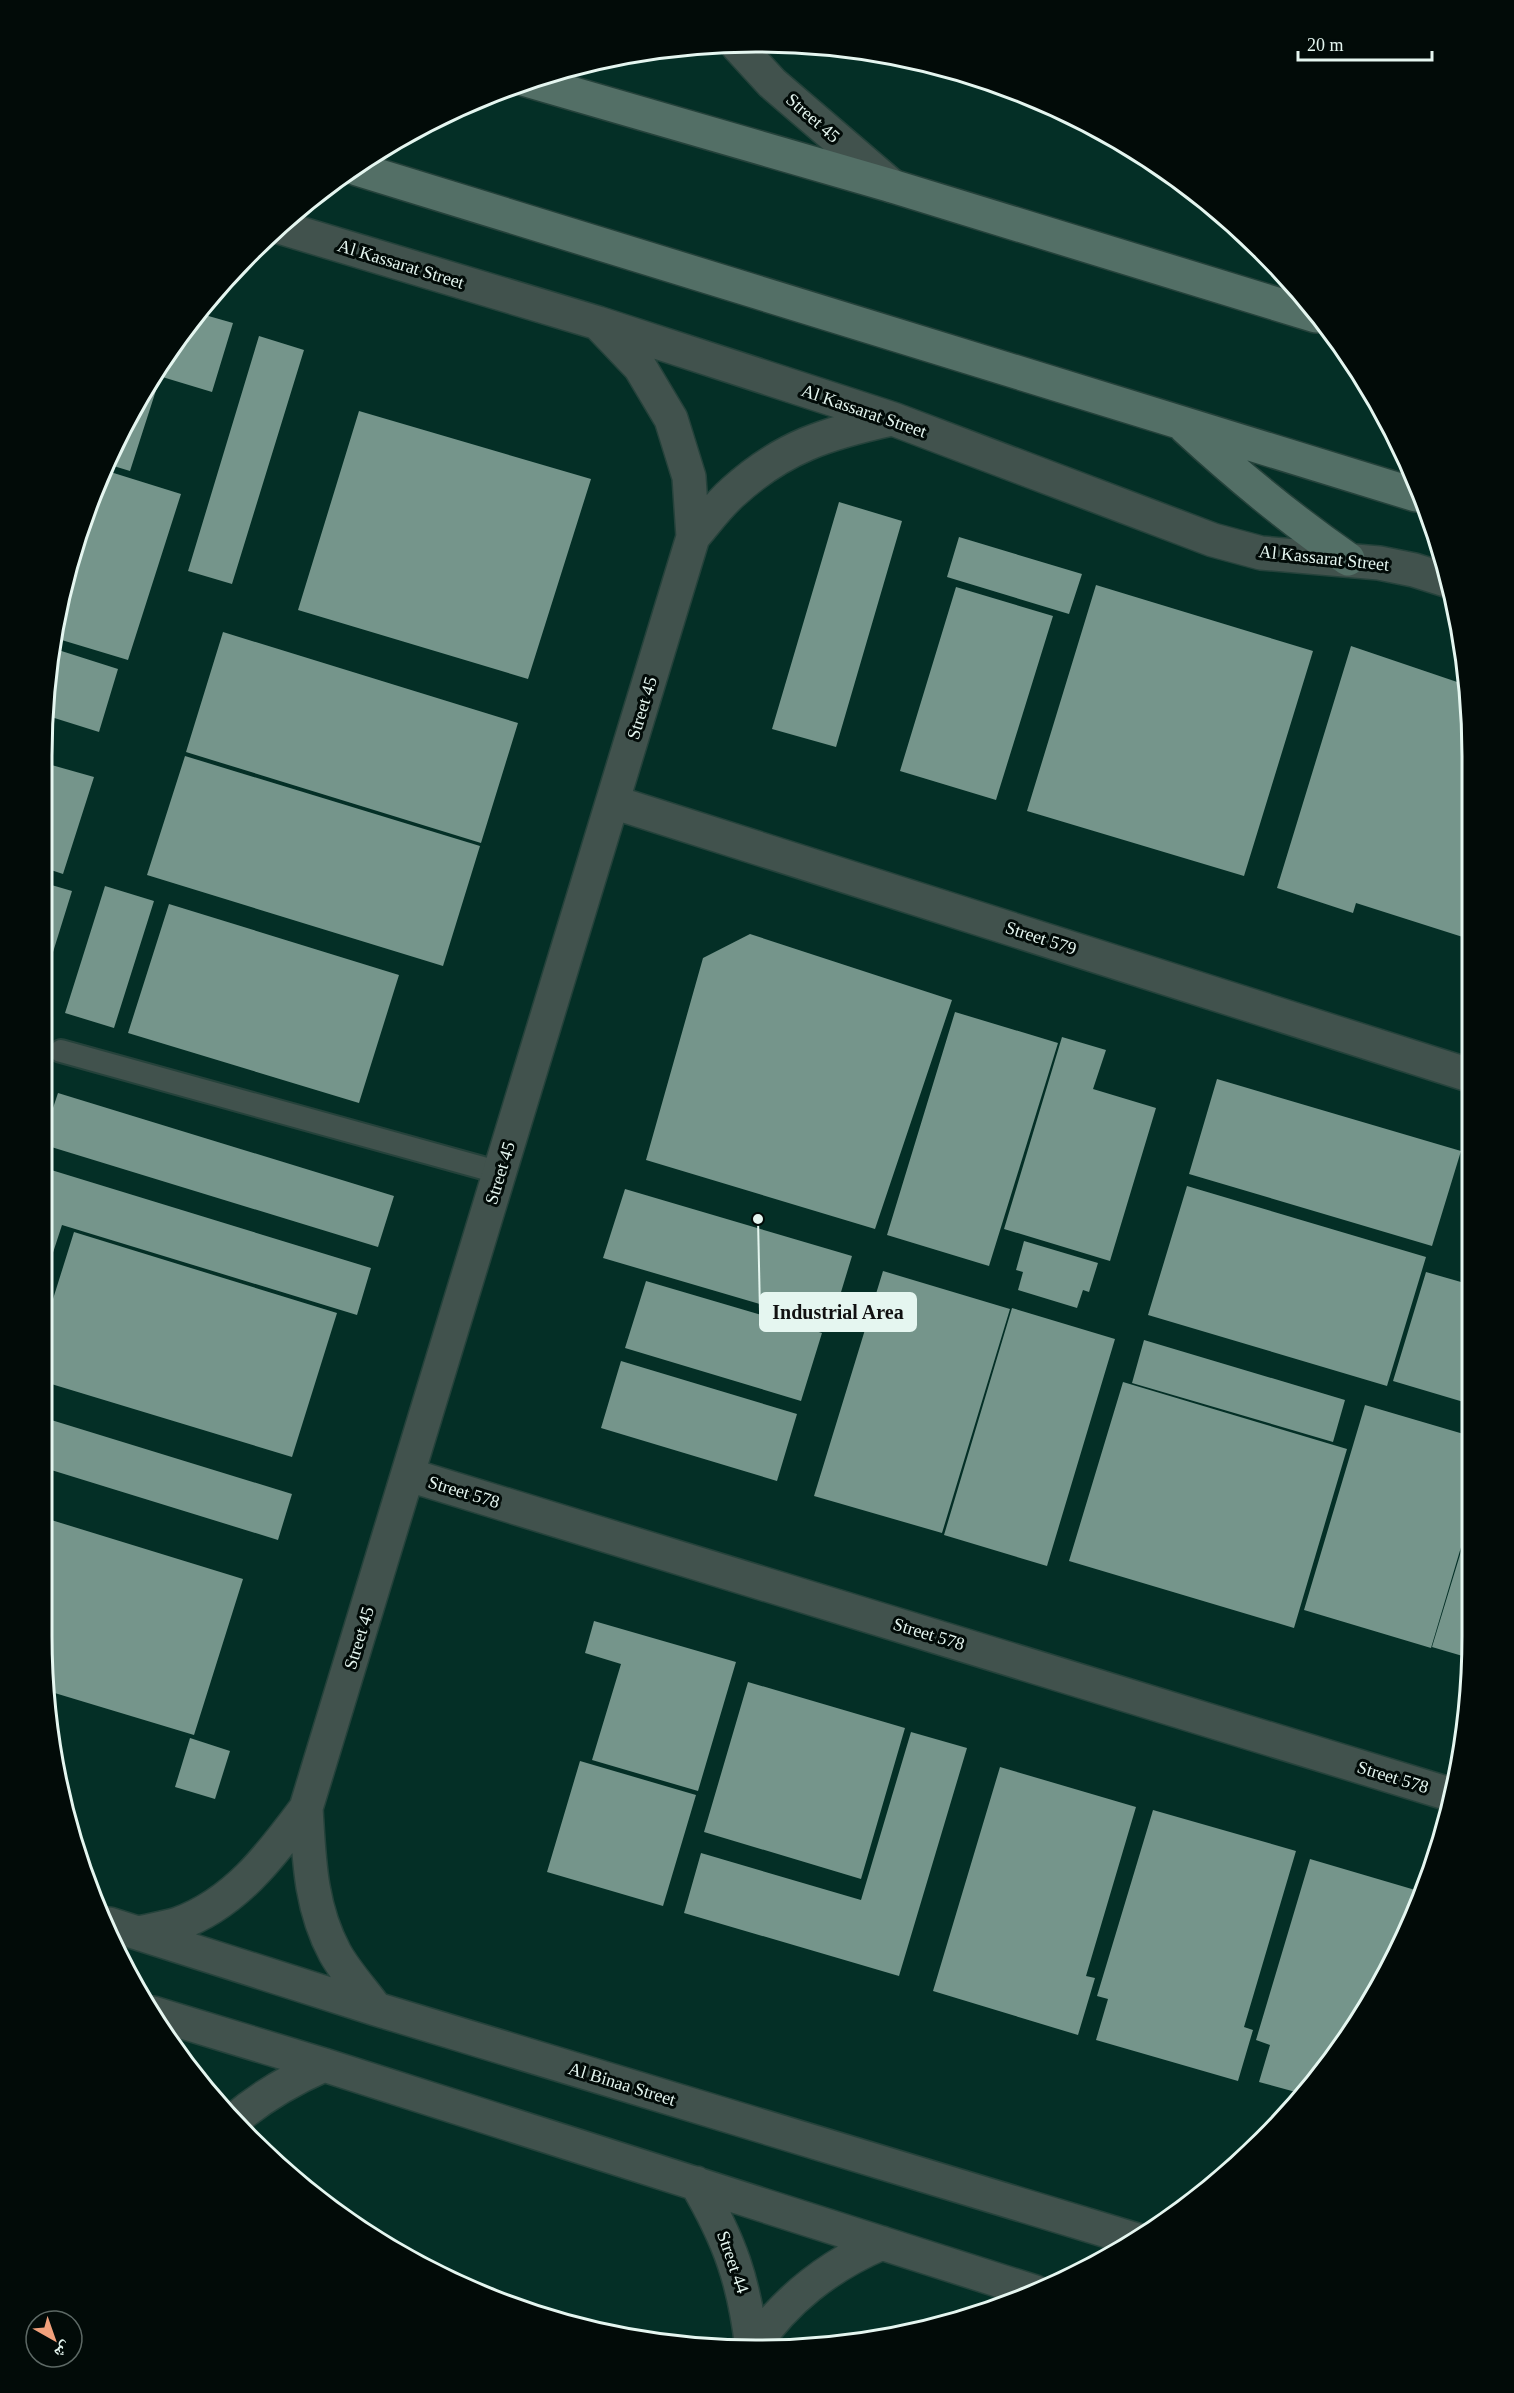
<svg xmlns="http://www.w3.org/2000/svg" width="1514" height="2393" viewBox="0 0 1514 2393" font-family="'Times New Roman','Noto Naskh Arabic',serif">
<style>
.built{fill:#042f26}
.building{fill:#75958b}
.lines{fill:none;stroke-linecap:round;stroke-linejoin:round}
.lane-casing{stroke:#25423b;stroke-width:26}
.street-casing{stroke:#25423b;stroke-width:36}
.secondary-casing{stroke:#25423b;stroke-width:36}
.lane{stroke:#41524d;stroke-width:22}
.street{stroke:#41524d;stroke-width:33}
.secondary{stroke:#536f66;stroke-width:33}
.labels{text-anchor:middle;stroke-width:6;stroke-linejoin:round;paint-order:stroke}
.street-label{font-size:18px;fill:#e5f6f0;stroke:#020b08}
.rim{fill:none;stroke:#e5f6f0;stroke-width:3}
.leader{fill:none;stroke:#e5f6f0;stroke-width:2}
.callout-dot{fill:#e5f6f0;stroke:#020b08;stroke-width:2}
.callout{fill:#e5f6f0;stroke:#e5f6f0;stroke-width:2}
.callout-label{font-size:20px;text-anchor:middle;font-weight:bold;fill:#111}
</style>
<rect width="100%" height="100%" fill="#06251d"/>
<path class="built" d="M804,44L942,66L1074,116L1193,190L1295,286L1376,400L1448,572L1470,710L1466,1729L1418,1909L1324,2072L1229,2173L1154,2231L1073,2277L942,2327L850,2345L711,2349L527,2313L400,2255L322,2203L251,2141L163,2034L80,1866L48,1730V664L97,483L190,321L286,219L400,138L527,80L664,48Z"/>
<path class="building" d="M198,313L233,323L212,392L159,376L190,321Z
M259,336L304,350L232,584L188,571Z
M156,380L159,381L130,471L107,464Z
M359,411L591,479L528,679L298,610Z
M104,470L181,494L128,660L55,638L97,483Z
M839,502L902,521L836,747L772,729Z
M959,537L1082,574L1069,614L947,577Z
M1096,585L1313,651L1244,876L1027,811Z
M956,587L1053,616L996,800L900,771Z
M223,632L518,723L481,843L186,752Z
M1351,646L1466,685L1470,710L1469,939L1356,903L1353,913L1277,888Z
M52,648L118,669L99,732L48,716V664Z
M185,756L480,846L443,966L147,875Z
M48,764L94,777L63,874L48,869Z
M48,884L72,891L49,965H48Z
M105,886L154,901L114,1028L65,1013Z
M169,904L399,975L359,1103L128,1033Z
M750,934L952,1000L875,1229L646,1160L703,958Z
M955,1012L1058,1043L989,1266L887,1235Z
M1062,1037L1106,1050L1093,1089L1156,1108L1110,1261L1004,1229Z
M1217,1079L1461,1151L1432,1246L1189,1174Z
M58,1093L394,1196L378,1247L48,1146V1123Z
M48,1169L371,1268L357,1315L62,1225L48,1268Z
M1187,1186L1426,1257L1387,1386L1148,1315Z
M625,1189L852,1256L831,1325L603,1258Z
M74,1232L337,1313L292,1457L48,1383V1315Z
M1024,1241L1098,1263L1089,1292L1083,1290L1077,1308L1018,1290L1023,1272L1016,1270Z
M883,1271L1010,1309L942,1533L814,1496Z
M1426,1272L1468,1284L1467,1403L1393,1381Z
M646,1281L822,1333L801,1401L625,1348Z
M1012,1308L1115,1339L1047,1566L944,1535Z
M1144,1340L1345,1400L1333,1442L1132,1383Z
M621,1361L797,1414L777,1481L601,1428Z
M1123,1382L1347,1449L1294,1628L1069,1561Z
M1365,1405L1467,1435V1527L1431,1648L1304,1610Z
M48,1419L292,1494L278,1540L48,1469Z
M48,1519L243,1579L194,1735L48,1691Z
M1466,1535H1467L1466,1657L1432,1647Z
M594,1621L736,1662L698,1791L592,1760L621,1664L585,1653Z
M748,1682L905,1728L861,1879L704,1832Z
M911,1732L967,1748L899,1976L684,1913L701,1853L861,1900Z
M190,1738L230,1751L215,1799L175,1787Z
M580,1761L696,1795L663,1906L547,1872Z
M1000,1767L1136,1807L1086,1976L1095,1978L1078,2035L933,1991Z
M1153,1810L1296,1851L1244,2027L1253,2030L1238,2081L1096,2040L1108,1999L1097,1996Z
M1310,1859L1422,1892L1418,1909L1324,2072L1303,2094L1259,2082L1270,2045L1256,2040Z"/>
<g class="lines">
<defs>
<path id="lane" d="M61,1051L501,1173"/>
<path id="street" d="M738,46L772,83L892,186
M279,227L598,323L893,419L1213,540L1261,553L1379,563L1414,570L1449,581
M693,537C706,522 718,505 733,492C782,447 828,433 892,419
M613,802L1469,1075
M409,1475L1449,1794
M306,1808C309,1858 310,1907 335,1953C346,1973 363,1991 376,2009
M109,1924L376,2009L1137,2240
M138,1933C151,1930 165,1928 178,1924C236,1903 271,1855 306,1808L693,537L689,477L671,419L640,367L598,323
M153,2013L324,2065L1035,2292
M234,2120C262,2096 290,2080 324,2065
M696,2183C730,2241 744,2281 752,2348
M752,2348C786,2299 828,2266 882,2243"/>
<path id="secondary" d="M526,80L892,186L1316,316
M357,169L1416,495
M1186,428C1238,476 1290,519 1348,559"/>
</defs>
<use href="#lane" class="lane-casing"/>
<use href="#street" class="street-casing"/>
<use href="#secondary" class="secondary-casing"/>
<use href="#lane" class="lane"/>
<use href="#street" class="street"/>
<use href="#secondary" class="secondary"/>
</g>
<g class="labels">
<g class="street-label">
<text transform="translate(813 118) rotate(41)" y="6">Street 45</text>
<text transform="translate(401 264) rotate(17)" y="6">Al Kassarat Street</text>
<text transform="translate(864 411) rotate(19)" y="6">Al Kassarat Street</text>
<text transform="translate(1324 558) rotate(6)" y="6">Al Kassarat Street</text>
<text transform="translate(642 708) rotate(-73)" y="6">Street 45</text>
<text transform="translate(1041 938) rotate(18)" y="6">Street 579</text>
<text transform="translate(500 1173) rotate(-73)" y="6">Street 45</text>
<text transform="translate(464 1492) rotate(17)" y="6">Street 578</text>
<text transform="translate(929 1634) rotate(17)" y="6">Street 578</text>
<text transform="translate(359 1638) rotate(-73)" y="6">Street 45</text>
<text transform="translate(1393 1777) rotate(17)" y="6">Street 578</text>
<text transform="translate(622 2084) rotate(17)" y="6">Al Binaa Street</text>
<text transform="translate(733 2262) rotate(71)" y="6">Street 44</text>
</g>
</g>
<path d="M0 0H1514V2393H0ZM756 52H758A704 704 0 0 1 1462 756V1636A704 704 0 0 1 758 2340H756A704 704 0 0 1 52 1636V756A704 704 0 0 1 756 52Z" fill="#020b08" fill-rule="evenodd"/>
<path class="rim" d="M756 52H758A704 704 0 0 1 1462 756V1636A704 704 0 0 1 758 2340H756A704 704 0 0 1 52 1636V756A704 704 0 0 1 756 52Z"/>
<path class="leader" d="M758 1219L760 1312"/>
<circle class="callout-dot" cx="758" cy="1219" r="6"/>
<rect class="callout" x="760" y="1293" width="156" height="38" rx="6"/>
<g class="callout-label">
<text x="838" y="1319">Industrial Area</text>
</g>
<g transform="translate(54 2339) rotate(140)"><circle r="28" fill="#020b08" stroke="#5d6965" stroke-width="1.5"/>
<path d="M0-4.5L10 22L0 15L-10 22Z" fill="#f1a17c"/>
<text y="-9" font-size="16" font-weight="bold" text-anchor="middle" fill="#e5f6f0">ش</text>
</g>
<path d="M1298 51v9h134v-9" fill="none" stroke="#e5f6f0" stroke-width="3"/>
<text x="1307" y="51" font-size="18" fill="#e5f6f0" stroke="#020b08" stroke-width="4.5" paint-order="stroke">20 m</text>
</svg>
